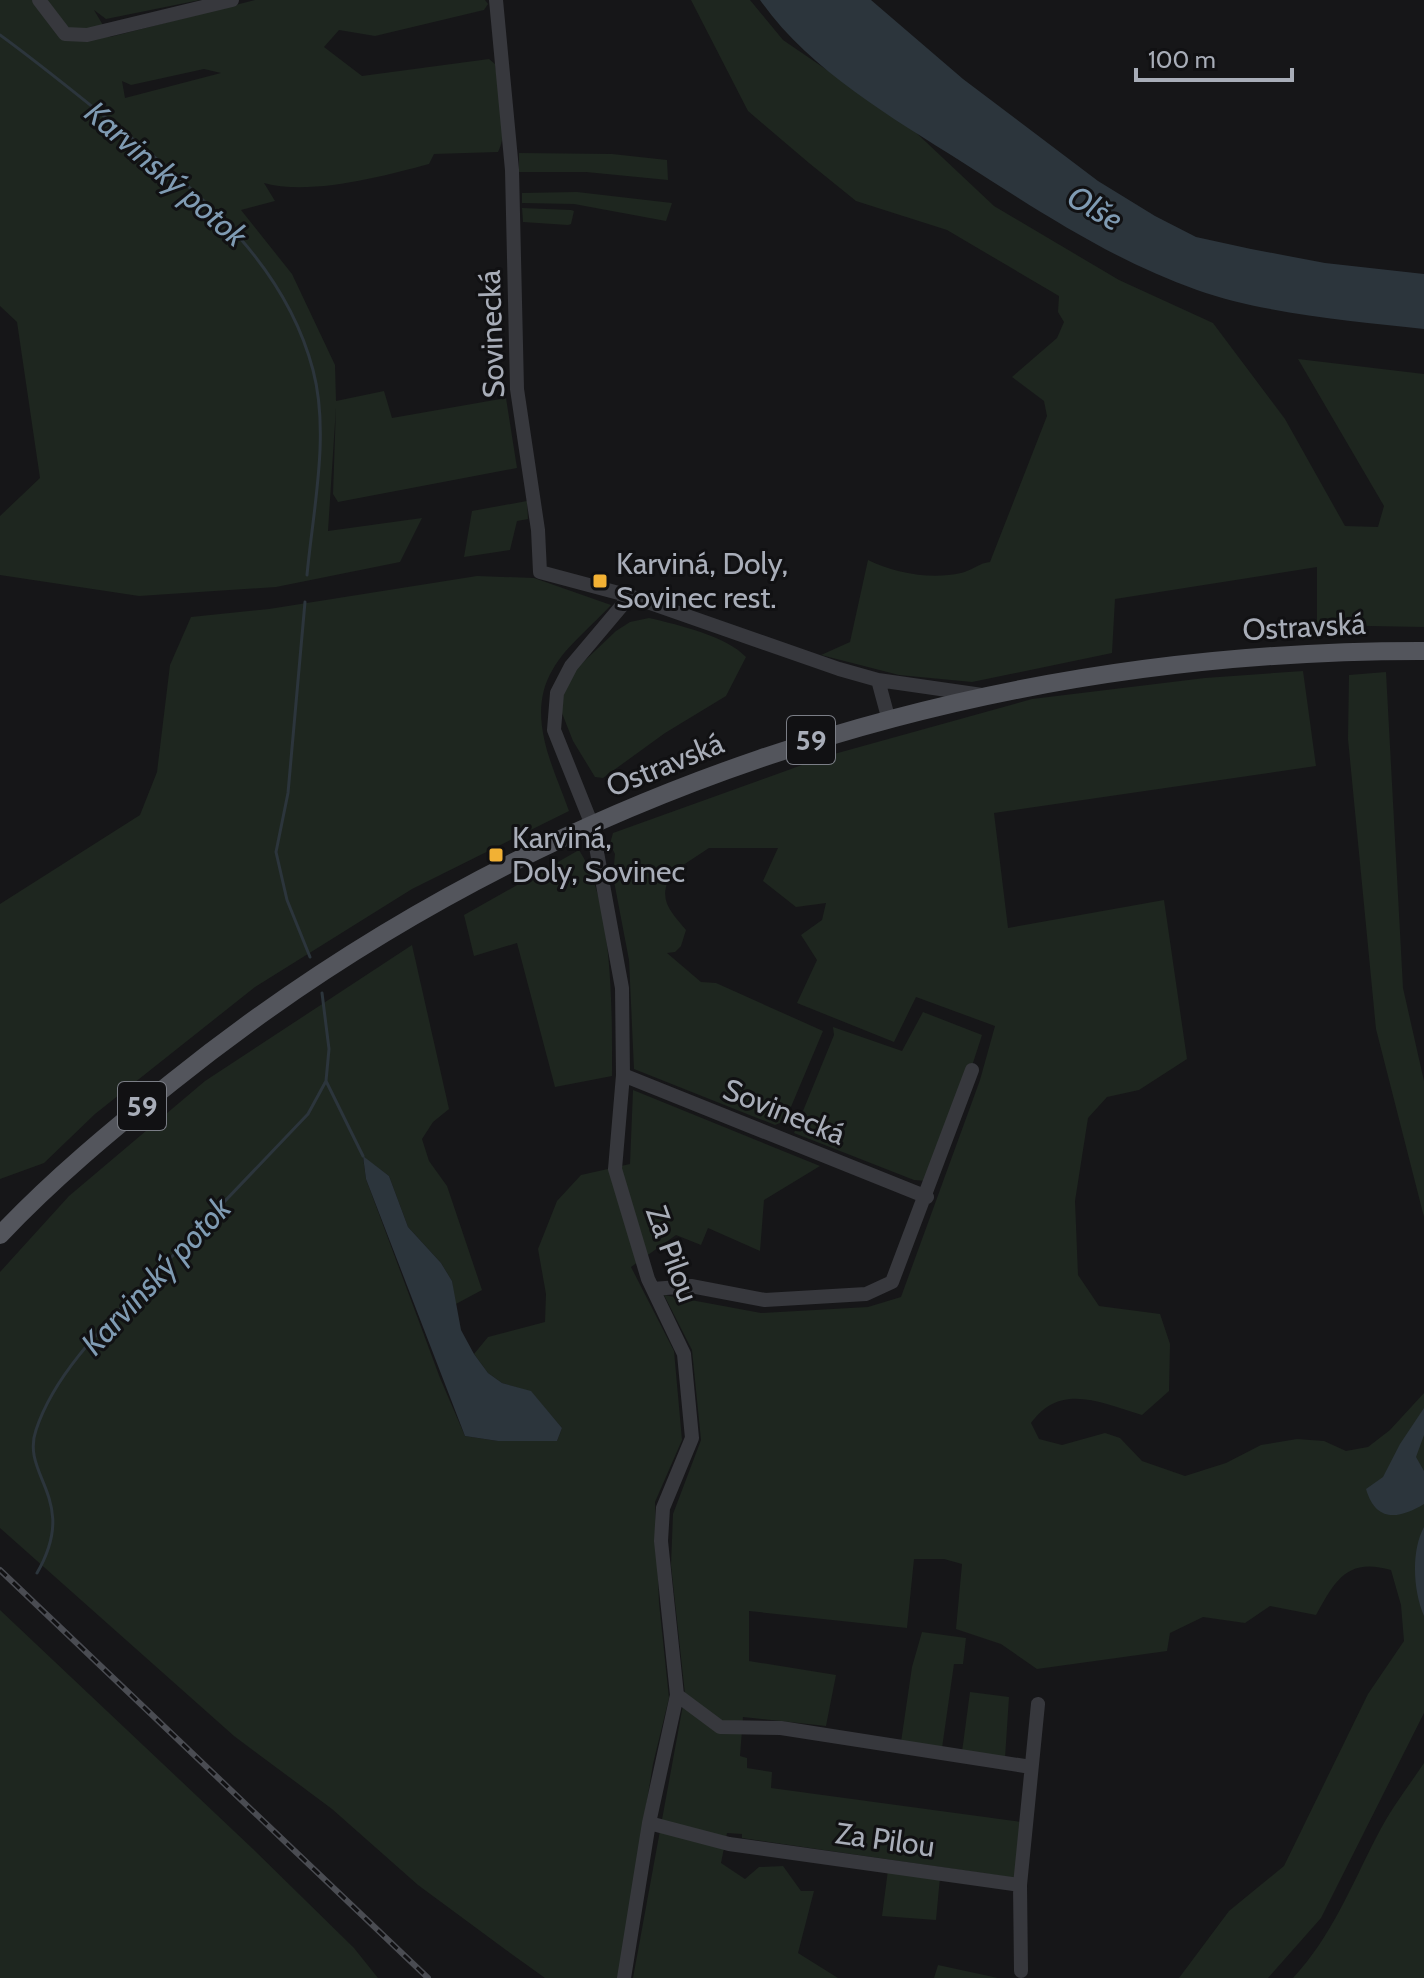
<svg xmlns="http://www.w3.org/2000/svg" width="1424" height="1978" viewBox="0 0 1424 1978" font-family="Cabin,sans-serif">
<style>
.green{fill:#1e261f;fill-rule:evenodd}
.water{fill:#2c353c}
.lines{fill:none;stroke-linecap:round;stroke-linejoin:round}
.stream{stroke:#2c353c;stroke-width:3}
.minor{stroke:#37383d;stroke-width:14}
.major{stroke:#53555c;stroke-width:18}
.rail-casing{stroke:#4a4c52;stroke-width:6}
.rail{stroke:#111113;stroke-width:3;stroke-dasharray:9;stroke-linecap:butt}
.poi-dot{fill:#f2b134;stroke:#111113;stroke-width:3}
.labels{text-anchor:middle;stroke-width:6;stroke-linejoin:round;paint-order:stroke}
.shield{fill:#111113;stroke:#7b7e86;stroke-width:2}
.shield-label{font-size:28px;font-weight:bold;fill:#a8adb8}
.street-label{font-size:30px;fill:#a8adb8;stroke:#111113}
.poi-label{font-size:30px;fill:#a8adb8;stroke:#111113;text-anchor:start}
.water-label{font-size:32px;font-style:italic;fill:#7f9bb3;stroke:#111113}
</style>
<rect width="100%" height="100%" fill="#161618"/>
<path class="green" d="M0,0H200L106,19L94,10L110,37L255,0H485L488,4L484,10L375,36L339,30L324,47L362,76L489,59L495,64C498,89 510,129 498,152L434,154L429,164C384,176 310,196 264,183L275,201L241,210L292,274L335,365L336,401L384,391L392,418L506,398L517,468L338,502L333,494L336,407L328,531L422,518L400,562L276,587L139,596L0,575V516L40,478L17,322L0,306ZM204,69L221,73L125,98L122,81L131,85Z
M691,0H750L783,40L909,126L994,206L1119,280L1213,323L1285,419L1345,526L1378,527L1384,506L1298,359L1424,374V627L1317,625V567L1115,599L1112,653L972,682L899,675L821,655L850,642L868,560C895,573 931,580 961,573C971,571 979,563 990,562L1047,416L1044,401L1012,377L1057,338L1064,322L1058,312L1059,296L947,230L856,201L809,163L748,111Z
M519,153L612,154L667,160L668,180L586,172H519Z
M577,192L672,203L666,221L574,204L522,203V193Z
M522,208L571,210L574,211L571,224L568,225L523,222Z
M527,501L528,519L517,521L510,550L464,557L472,511Z
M477,576L534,578L611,605C593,625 566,646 553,669C525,715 553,766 569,811L412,889L255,987L95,1114L44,1163L0,1179V904L140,815L157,772L170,665L191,617L269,609Z
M649,618C679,625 726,636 746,657L726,696L665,733L603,778L595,777L573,741L560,708L565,686L577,668L616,631L630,622Z
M1303,671L1316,766L994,813L1008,928L1164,900L1187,1059L1139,1090L1107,1097L1088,1118L1075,1201L1078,1275L1099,1306L1160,1314L1170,1344L1169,1391L1142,1415C1100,1403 1061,1382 1031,1423L1039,1439L1062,1445L1105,1433L1120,1438L1142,1461L1185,1476L1226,1463L1261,1445L1297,1439L1324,1441L1346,1451L1368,1447L1390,1430L1424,1393V1713L1321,1918L1268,1978H1179L1229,1911L1284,1866L1368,1694L1404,1641L1401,1605L1391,1570C1347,1557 1335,1581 1316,1615L1270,1606L1245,1623L1203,1617L1170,1633L1167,1651L1037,1669L1001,1644L956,1629L962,1564L944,1559H914L907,1628L749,1611V1661L836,1675L826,1726L743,1717L740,1756L747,1758V1768L772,1772L771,1788L1021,1822L1016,1878L742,1838V1834L727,1833L721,1863L745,1879L759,1867L783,1866L801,1891H814L798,1953L838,1978H633L685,1694L671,1565L673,1514L701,1440L692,1350L664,1295L761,1313L868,1307L901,1297L980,1080L995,1026L916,997L894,1042L797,1003L817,960L801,935L822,920L826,903L796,907L763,881L778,848H709L665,877L668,881C659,902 673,914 686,930L681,946L675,952L667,953L701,982L716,983L823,1031L785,1121L775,1125L634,1069L629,960L613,876L615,854L610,844L613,833L827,756L1032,699L1205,678Z
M1386,672L1403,988L1424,1081V1217L1376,1029L1348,739L1349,675Z
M579,850C614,903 612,1013 612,1076L555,1087L517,943L474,956L464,915Z
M412,945L449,1109L433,1122L422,1139L429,1161L447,1186L482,1290L454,1305L452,1281L441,1263L408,1227L389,1176L363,1157L366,1179L440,1378L465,1436L498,1441H557L562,1428L531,1392L502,1383L488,1373L474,1354L488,1337L545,1322L546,1294L538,1249L557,1201L581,1175L630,1164L633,1090L820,1166L764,1200L760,1251L708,1228L701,1245L676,1235L631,1267L674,1351L682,1440L655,1502L659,1603L669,1698L653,1764L618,1978H545L506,1950L418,1885L332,1809L234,1736L0,1528V1272L69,1196L205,1081Z
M923,1012L982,1035L950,1134L927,1181L914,1180L794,1133L834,1035L833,1027L902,1051Z
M0,1610L253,1849L354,1948L378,1978H0Z
M922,1632L966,1638L963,1664H954L942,1748L901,1742L912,1667Z
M970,1692L1009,1697L1005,1758L962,1752Z
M1424,1763V1978H1293C1332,1936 1351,1886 1377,1836C1390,1810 1408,1787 1424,1763Z
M888,1870L940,1877L936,1920L882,1916Z
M938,1965L998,1978H934Z"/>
<path class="water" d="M760,0H871L963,79L1098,181L1155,216L1196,237L1251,249L1325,263L1424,274V329C1352,321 1265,314 1197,290C1112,260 1037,210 962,162C891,117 809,70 760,0Z
M363,1156L389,1176L408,1227L441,1263L452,1281L461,1330L474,1354L488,1373L502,1383L531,1391L562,1428L557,1441H498L465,1436L366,1179Z
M1424,1408V1435L1416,1457L1424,1471V1504C1399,1519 1376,1523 1366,1489L1383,1477L1400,1444Z
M1424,1527V1616C1413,1591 1411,1551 1424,1527Z"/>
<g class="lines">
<path class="stream" d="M0,35C44,67 86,102 129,136C208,201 286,267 313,370C330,434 313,510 307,575
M305,602L288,793L276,852L287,900L310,957
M326,1081L363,1156
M37,1573C80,1499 20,1476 36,1430C57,1366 117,1314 162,1267C210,1216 259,1165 308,1114L326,1081L329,1049L322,993"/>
<path class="minor" d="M39,0L65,34L87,35L232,0
M496,0L512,170L517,389L538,530L540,572L630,596L839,669L878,680L982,695
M878,680L888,717
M623,1075L927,1197
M653,1289L691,1286L765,1300L866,1294L892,1282L972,1070
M677,1695L720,1727L781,1728L1031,1767
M649,1823L729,1844L1020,1885
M1021,1971L1020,1885L1038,1704
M624,1978L649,1823L677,1695L661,1541L663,1508L692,1438L684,1354L648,1279L615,1169L623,1075L622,988L592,825L554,730L557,693L571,666L630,596"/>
<path class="major" d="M0,1235C53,1179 112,1130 172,1082C529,795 967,650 1424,651"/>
<defs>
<path id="rail" d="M0,1570L428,1978"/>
</defs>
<use href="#rail" class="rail-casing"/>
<use href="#rail" class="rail"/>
</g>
<g class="poi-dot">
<rect x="592" y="573" width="16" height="16" rx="4"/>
<rect x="488" y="847" width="16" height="16" rx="4"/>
</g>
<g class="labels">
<g class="shield">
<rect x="787" y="716" width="48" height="48" rx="6"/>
<rect x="118" y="1082" width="48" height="48" rx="6"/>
</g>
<g class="shield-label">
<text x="811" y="750">59</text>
<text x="142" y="1116">59</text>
</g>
<g class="street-label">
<text transform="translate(492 334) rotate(-92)" y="10">Sovinecká</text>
<text transform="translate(1304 627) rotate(-3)" y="10">Ostravská</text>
<text transform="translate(665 765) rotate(-22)" y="10">Ostravská</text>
<text transform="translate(784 1112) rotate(22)" y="10">Sovinecká</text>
<text transform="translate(672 1254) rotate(70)" y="10">Za Pilou</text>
<text transform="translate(885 1840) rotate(8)" y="10">Za Pilou</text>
</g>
<g class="poi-label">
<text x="616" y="574">Karviná, Doly,<tspan x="616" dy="34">Sovinec rest.</tspan></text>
<text x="512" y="848">Karviná,<tspan x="512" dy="34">Doly, Sovinec</tspan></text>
</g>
<g class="water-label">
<text transform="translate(166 174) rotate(41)" y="11">Karvinský potok</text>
<text transform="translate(1095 208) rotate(30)" y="11">Olše</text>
<text transform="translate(156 1276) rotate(-47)" y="11">Karvinský potok</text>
</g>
</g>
<path d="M1136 68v12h156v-12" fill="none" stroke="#a8adb8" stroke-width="4"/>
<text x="1148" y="68" font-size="24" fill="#a8adb8" stroke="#111113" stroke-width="6" paint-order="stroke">100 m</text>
</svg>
